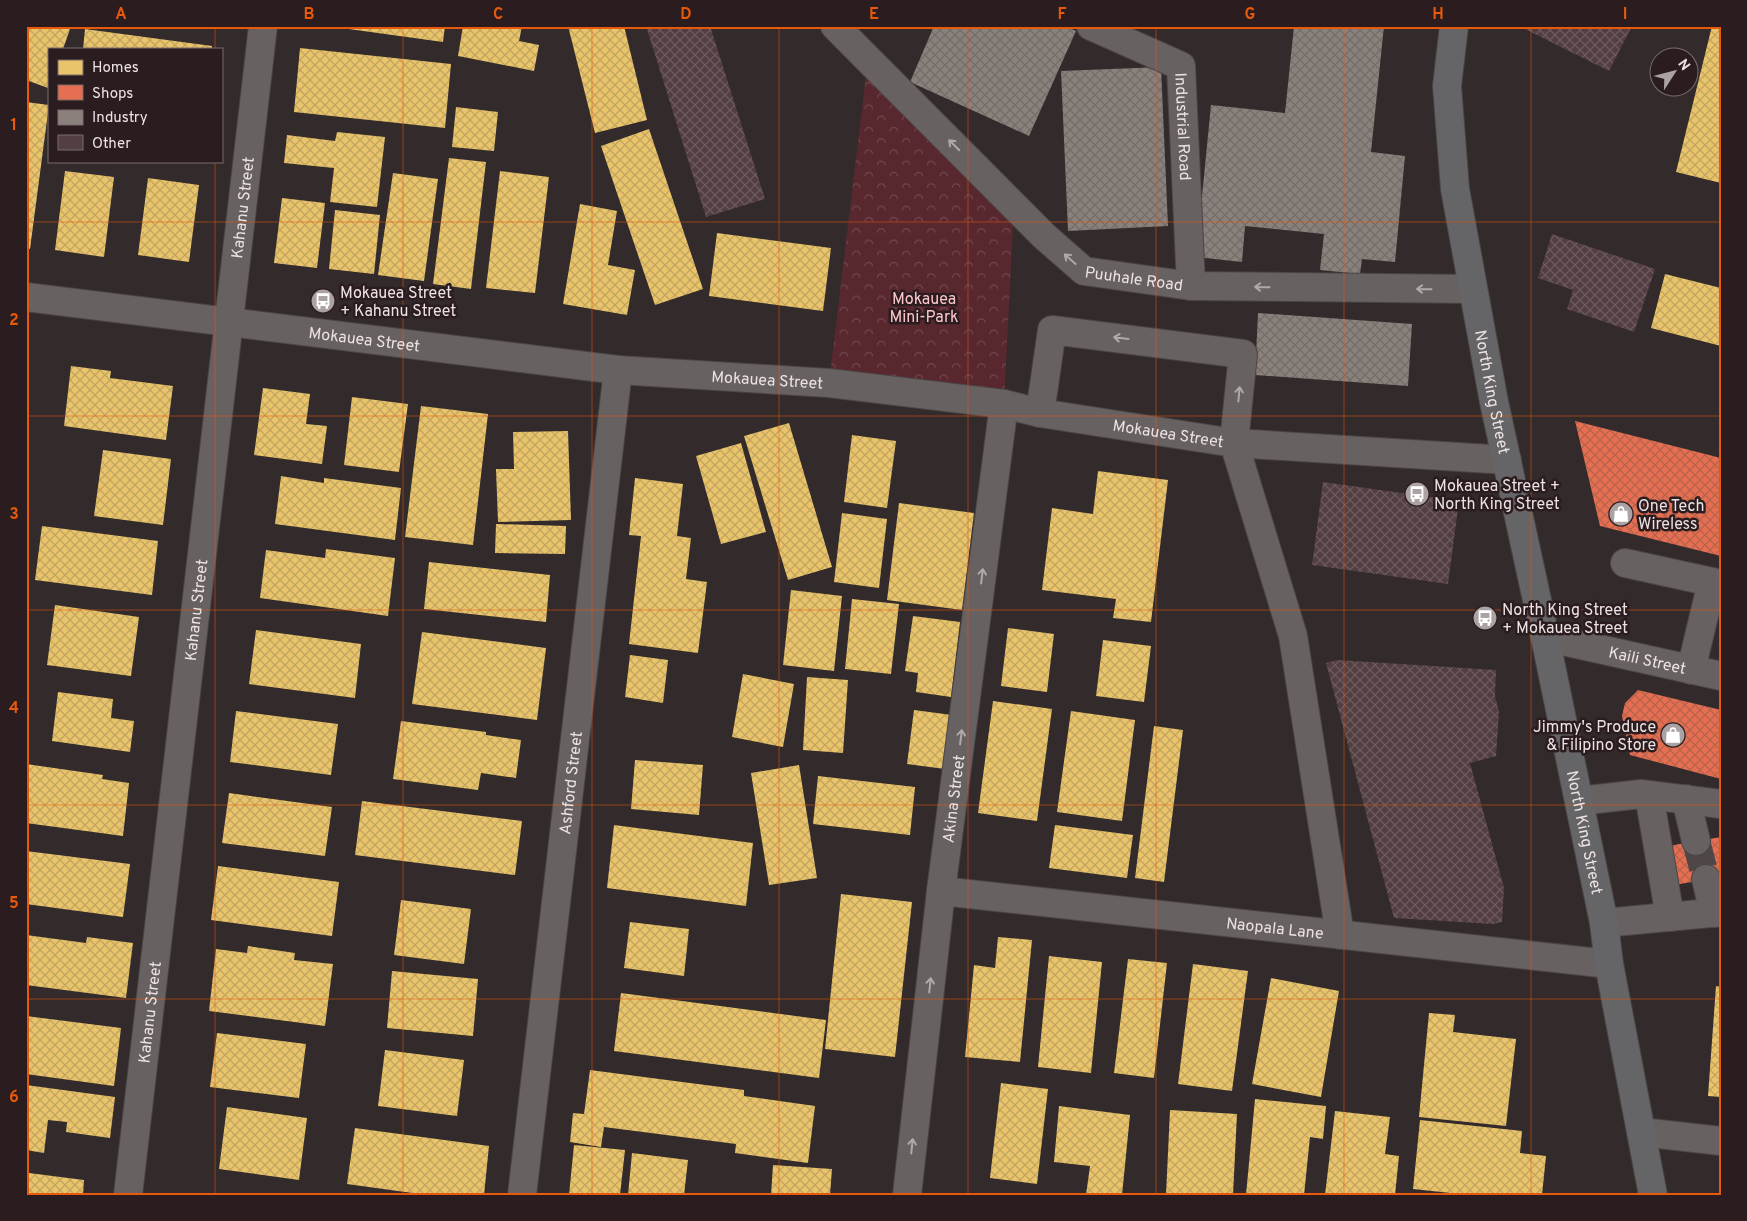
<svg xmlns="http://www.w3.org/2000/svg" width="1747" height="1221" viewBox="0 0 1747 1221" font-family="Overpass,sans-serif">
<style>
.park{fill:url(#park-crowns)}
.homes{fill:url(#homes-cross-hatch)}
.shops{fill:url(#shops-cross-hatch)}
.industry{fill:url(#industry-cross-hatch)}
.building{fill:url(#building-cross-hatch)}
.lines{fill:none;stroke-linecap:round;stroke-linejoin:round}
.minor-tunnel{stroke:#4e4647;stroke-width:28;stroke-dasharray:28 14;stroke-linecap:butt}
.minor-casing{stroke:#4c4545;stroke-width:30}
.major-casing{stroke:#4c4545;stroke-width:30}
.minor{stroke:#686162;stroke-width:28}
.major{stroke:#656567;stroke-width:28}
.oneway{stroke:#b1a8a9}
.grid{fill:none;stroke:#e8590c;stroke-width:1;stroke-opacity:0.55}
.labels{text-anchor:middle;stroke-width:5;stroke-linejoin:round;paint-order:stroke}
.street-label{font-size:16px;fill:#ece2e3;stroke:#2b1d1f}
.poi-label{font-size:16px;fill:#ece2e3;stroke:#2b1d1f;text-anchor:start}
.park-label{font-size:16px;fill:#fdc6cb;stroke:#2b1d1f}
.neatline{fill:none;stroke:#e8590c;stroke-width:2}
.grid-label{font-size:16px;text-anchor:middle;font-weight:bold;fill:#e8590c}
</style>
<defs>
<pattern id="park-crowns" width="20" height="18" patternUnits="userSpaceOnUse" patternTransform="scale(1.25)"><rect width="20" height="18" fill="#59282f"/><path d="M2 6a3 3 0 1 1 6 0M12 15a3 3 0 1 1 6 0" fill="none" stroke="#71474d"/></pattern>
<pattern id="homes-cross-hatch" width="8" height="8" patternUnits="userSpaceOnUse" patternTransform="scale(1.25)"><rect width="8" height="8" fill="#e9c46a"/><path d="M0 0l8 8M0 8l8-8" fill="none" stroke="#c0a460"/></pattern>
<pattern id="shops-cross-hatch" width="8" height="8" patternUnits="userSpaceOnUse" patternTransform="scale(1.25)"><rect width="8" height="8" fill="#e76f51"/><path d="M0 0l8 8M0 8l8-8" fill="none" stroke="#b7624d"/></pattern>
<pattern id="industry-cross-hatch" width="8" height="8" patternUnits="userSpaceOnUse" patternTransform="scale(1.25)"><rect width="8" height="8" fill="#8a817c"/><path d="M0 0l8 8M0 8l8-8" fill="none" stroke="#736c68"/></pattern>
<pattern id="building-cross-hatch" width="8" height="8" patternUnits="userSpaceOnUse" patternTransform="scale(1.25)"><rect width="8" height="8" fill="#533f42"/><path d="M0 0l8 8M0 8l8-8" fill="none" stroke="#6c5a5d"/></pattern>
</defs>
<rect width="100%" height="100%" fill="#322a2b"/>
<path class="park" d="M868,59L1014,206L1004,404L829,383Z"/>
<path class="homes" d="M26,26H62L70,29L63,49H49L48,88L26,80Z
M327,26H445L443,42Z
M463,26H522L519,41L539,45L534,71L458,56Z
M568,26H624L647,120L595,133Z
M1712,26H1721V183L1676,172Z
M85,29L212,46V49H83Z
M300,48L451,64L445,128L294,112Z
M26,102L49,105L30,249L26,248Z
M456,107L498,112L494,151L452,147Z
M649,129L703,289L655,305L601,146Z
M337,132L385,137L377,207L330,202L334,168L284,163L287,135L335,141Z
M449,158L486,162L471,289L433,284Z
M65,171L114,177L104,257L55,250Z
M500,171L549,177L535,293L486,288Z
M393,173L438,179L424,281L378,275Z
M148,178L199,185L189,262L138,255Z
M282,198L325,203L317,268L274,263Z
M580,204L617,211L608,265L635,270L627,315L563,304Z
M335,210L380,215L374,274L329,269Z
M717,233L831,248L823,311L709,296Z
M1665,274L1721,288V346L1651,328Z
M71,366L111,371L110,378L173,386L166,440L64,426Z
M263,388L310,394L306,424L327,426L322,464L254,455Z
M352,397L408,404L399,472L344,465Z
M421,406L488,414L473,545L405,537Z
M789,423L832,567L788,580L744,436Z
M568,431L571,520L498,522L496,469H514L513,432Z
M852,435L896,441L887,508L844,502Z
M741,443L766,532L721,544L696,456Z
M103,450L171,459L163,525L94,516Z
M1098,471L1168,480L1151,622L1113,618L1116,599L1042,590L1052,508L1093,514Z
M281,476L324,483V478L401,488L395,540L275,524Z
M635,478L683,484L677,536L691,538L686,579L707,582L698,653L629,644L641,536L629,535Z
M899,503L974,513L962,610L887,600Z
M842,513L887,519L879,588L834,582Z
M496,524L566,526L565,554L495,553Z
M42,526L158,541L152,595L35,580Z
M326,549L395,558L388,616L260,598L266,550L325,558Z
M429,562L550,575L546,622L424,609Z
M791,590L842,596L834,671L783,665Z
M852,599L899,604L891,674L845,669Z
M55,605L139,617L131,676L47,665Z
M913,616L960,622L951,697L916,692L918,673L905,671Z
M1008,628L1054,634L1047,692L1001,686Z
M256,630L361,644L355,698L249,684Z
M422,632L546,648L537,720L412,704Z
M1103,640L1151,646L1144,702L1096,696Z
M630,655L668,660L663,703L625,697Z
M743,674L794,684L783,747L732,737Z
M807,677L848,680L843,753L803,750Z
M58,692L113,699L111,718L134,721L130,752L52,741Z
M993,701L1052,709L1037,821L978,813Z
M914,710L952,715L945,769L907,764Z
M236,711L338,724L331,775L230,762Z
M1071,711L1135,720L1122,821L1057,812Z
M401,721L486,732V735L521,740L516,778L481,773L478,790L393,779Z
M1154,726L1183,730L1164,882L1135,878Z
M635,760L703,765L699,815L631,809Z
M26,764L103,775L102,779L129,783L123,836L26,823Z
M799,765L817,878L769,885L751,773Z
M818,776L915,787L910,835L813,824Z
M229,793L332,807L325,856L222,843Z
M362,801L522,821L515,875L355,855Z
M614,825L753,843L746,906L607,888Z
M1055,825L1133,835L1127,878L1049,868Z
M26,851L130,864L123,917L26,904Z
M218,866L339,882L332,936L211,920Z
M841,894L912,902L895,1057L825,1049Z
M401,900L471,909L464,964L394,955Z
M630,922L689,929L684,976L624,968Z
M26,935L86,943L87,937L133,943L126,998L26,985Z
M998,937L1032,940L1020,1062L965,1057L974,965L995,968Z
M248,946L295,953L294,960L333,964L325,1026L209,1011L216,949L247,953Z
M1049,956L1102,962L1091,1073L1038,1067Z
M1128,959L1167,963L1154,1078L1114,1073Z
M1193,964L1248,971L1232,1091L1178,1084Z
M392,971L478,979L473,1036L387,1028Z
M1271,978L1339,991L1321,1097L1252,1084Z
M1716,986L1721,987V1097L1708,1096Z
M621,993L826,1020L819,1078L614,1051Z
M1429,1013L1455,1015L1453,1032L1516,1039L1506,1126L1419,1117Z
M26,1016L121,1028L114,1086L26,1074Z
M217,1033L306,1044L299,1098L210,1087Z
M385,1050L464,1060L457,1116L378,1106Z
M590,1070L744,1090V1096L815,1106L808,1163L735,1153L736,1144L604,1127L601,1147L570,1142L573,1113L584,1114Z
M1001,1083L1048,1089L1037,1184L990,1178Z
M26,1085L115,1097L110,1138L66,1132L67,1122L48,1120L44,1153L26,1150Z
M1255,1099L1326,1106L1323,1139L1310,1137L1304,1195H1246Z
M1059,1106L1130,1115L1122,1195H1086L1090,1166L1054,1162Z
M227,1107L307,1118L299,1180L219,1169Z
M1170,1110L1237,1114L1233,1195H1166Z
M1335,1111L1390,1117L1385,1154L1399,1156L1395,1195H1325Z
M1420,1120L1522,1131L1520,1153L1546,1156L1542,1195H1469L1413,1189Z
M355,1128L489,1146L484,1195H427L347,1184Z
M574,1145L625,1150L620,1195H569Z
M632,1153L688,1160L684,1195H628Z
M773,1165L832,1169L830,1195H771Z
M29,1173L84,1180L83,1195H26Z"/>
<path class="shops" d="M1575,421L1721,458V556L1600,526Z
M1638,690L1721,710V779L1630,755L1622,716L1625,703Z
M1721,837V877L1674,885L1668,846Z"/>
<path class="industry" d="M934,26H1065L1076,31L1029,136L910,82Z
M1294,26H1384L1371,152L1405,156L1395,262L1362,259L1360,274L1320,270L1324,234L1245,226L1242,262L1196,257L1211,105L1285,113Z
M1161,67L1168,226L1068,231L1061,71Z
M1258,313L1412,324L1408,386L1255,375Z"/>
<path class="building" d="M646,26H710L765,199L706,217Z
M1519,26H1632L1609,71Z
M1552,234L1655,269L1634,332L1567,309L1573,290L1538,278Z
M1323,482L1459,501L1448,584L1312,565Z
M1337,660L1496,670L1495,696L1499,712L1496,756L1470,763L1504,888L1502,922L1493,924L1394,918L1326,663Z"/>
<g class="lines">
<path class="minor-tunnel" d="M1696,841L1706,879"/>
<defs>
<g id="minor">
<path id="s1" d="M835,26L1044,236L1084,271L1191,286L1473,289"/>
<path id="s2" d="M1091,26L1181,66L1191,286"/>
<path id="s3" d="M26,297L618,370L829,383L1004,404L1040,413L1234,443L1507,460"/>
<path d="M1040,413L1052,330L1243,354L1234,443L1293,636L1340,935"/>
<path d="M1625,563L1712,582"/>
<path id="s4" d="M1545,637L1721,676"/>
<path d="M1691,670L1712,582L1721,585"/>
<path d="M1649,795L1670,917"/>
<path d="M1686,799L1696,841"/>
<path d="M1579,801L1641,794L1721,804"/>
<path d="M1706,879L1714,913"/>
<path id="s5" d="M941,891L1609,964"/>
<path d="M1604,923L1721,912"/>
<path d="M1641,1132L1721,1141"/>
<path id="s6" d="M128,1195L263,26"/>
<path id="s7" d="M522,1195L618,370"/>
<path id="s8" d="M907,1195L941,891L1004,404"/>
</g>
<g id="major">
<path id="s9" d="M1454,26L1447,86L1455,189L1494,402L1545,637L1604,923L1609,964L1653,1195"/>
</g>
</defs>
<use href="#minor" class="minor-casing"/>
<use href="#major" class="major-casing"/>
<use href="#minor" class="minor"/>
<use href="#major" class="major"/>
</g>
<defs><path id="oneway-shaft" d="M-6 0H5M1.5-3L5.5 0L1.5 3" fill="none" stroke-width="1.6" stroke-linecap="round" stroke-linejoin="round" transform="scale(1.25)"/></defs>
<g class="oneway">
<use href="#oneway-shaft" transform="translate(954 145) rotate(-135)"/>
<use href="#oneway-shaft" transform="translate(1070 259) rotate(-139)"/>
<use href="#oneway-shaft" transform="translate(1262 287) rotate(-179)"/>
<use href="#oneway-shaft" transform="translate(1424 289) rotate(-179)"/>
<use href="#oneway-shaft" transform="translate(1121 338) rotate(-173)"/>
<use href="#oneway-shaft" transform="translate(1239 394) rotate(-85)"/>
<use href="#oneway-shaft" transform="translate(982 576) rotate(-83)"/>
<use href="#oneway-shaft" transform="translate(961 737) rotate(-83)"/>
<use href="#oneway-shaft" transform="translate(930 985) rotate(-84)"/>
<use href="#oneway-shaft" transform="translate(912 1146) rotate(-84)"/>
</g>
<path class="grid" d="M215,26V49M403,26V1195M592,26V1195M779,26V1195M968,26V1195M1156,26V1195M1344,26V1195M1531,26V1195M215,161V1195M26,222H1721M26,416H1721M26,610H1721M26,805H1721M26,999H1721"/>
<defs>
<symbol id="bus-disc" viewBox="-11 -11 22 22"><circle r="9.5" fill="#aba2a3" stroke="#2b1d1f"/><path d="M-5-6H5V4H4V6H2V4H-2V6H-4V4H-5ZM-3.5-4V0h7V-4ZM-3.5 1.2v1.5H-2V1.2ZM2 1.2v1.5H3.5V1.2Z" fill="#fff"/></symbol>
<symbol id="shop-disc" viewBox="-11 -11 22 22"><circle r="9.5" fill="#aba2a3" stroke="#2b1d1f"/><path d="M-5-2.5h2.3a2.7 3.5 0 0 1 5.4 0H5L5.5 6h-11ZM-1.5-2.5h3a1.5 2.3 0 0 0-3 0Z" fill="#fff"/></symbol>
</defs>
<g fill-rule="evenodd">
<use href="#bus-disc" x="309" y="287" width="28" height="28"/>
<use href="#bus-disc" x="1403" y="480" width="28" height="28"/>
<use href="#shop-disc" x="1607" y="500" width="28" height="28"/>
<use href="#bus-disc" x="1471" y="604" width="28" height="28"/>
<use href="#shop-disc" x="1659" y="721" width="28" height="28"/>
</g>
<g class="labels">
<g class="street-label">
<text dy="6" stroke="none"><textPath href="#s2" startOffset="159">Industrial Road</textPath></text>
<text dy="6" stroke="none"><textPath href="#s6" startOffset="994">Kahanu Street</textPath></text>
<text dy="6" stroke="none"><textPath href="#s1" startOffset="400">Puuhale Road</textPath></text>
<text dy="6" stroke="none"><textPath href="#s3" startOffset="341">Mokauea Street</textPath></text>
<text dy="6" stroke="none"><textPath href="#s3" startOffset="746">Mokauea Street</textPath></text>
<text dy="6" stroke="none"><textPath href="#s9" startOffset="370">North King Street</textPath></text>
<text dy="6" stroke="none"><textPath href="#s3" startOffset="1151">Mokauea Street</textPath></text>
<text dy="6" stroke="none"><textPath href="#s6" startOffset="589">Kahanu Street</textPath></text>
<text dy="6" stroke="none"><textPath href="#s4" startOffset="105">Kaili Street</textPath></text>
<text dy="6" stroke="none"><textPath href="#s7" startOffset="415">Ashford Street</textPath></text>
<text dy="6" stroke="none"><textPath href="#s8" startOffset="399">Akina Street</textPath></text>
<text dy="6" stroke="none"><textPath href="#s9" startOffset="820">North King Street</textPath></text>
<text dy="6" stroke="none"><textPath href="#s5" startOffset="336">Naopala Lane</textPath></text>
<text dy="6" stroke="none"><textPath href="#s6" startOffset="184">Kahanu Street</textPath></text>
</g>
<g class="poi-label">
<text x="340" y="298">Mokauea Street<tspan x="340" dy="18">+ Kahanu Street</tspan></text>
<text x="1434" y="491">Mokauea Street +<tspan x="1434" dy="18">North King Street</tspan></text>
<text x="1638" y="511">One Tech<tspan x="1638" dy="18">Wireless</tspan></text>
<text x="1502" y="615">North King Street<tspan x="1502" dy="18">+ Mokauea Street</tspan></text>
<text x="1656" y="732" text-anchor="end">Jimmy's Produce<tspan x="1656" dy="18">&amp; Filipino Store</tspan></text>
</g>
<g class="park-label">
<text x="924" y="304">Mokauea<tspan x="924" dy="18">Mini-Park</tspan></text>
</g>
</g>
<rect width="1747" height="1221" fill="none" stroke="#2b1d1f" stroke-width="55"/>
<rect x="48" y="48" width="175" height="115" fill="#2b1d1f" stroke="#786c6d"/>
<rect x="58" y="60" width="25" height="15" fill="#e9c46a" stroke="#786c6d"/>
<text x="92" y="72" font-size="15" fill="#ece2e3">Homes</text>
<rect x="58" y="85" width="25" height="15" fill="#e76f51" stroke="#786c6d"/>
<text x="92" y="98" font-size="15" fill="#ece2e3">Shops</text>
<rect x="58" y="110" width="25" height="15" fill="#8a817c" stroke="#786c6d"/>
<text x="92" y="122" font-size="15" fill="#ece2e3">Industry</text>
<rect x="58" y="135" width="25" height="15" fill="#533f42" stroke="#786c6d"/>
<text x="92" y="148" font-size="15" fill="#ece2e3">Other</text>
<g transform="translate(1674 72) rotate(54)"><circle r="24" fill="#2b1d1f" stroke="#786c6d"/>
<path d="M0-4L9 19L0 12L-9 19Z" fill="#aba2a3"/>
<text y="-8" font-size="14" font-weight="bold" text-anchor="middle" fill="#ece2e3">N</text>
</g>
<rect x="28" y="28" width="1692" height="1166" class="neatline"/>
<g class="grid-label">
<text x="121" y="19">A</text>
<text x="309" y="19">B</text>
<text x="498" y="19">C</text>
<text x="686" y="19">D</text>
<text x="874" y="19">E</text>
<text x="1062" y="19">F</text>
<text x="1250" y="19">G</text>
<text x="1438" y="19">H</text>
<text x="1625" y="19">I</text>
<text x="14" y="130">1</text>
<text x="14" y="325">2</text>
<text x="14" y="519">3</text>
<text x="14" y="713">4</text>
<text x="14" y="908">5</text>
<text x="14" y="1102">6</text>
</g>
</svg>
